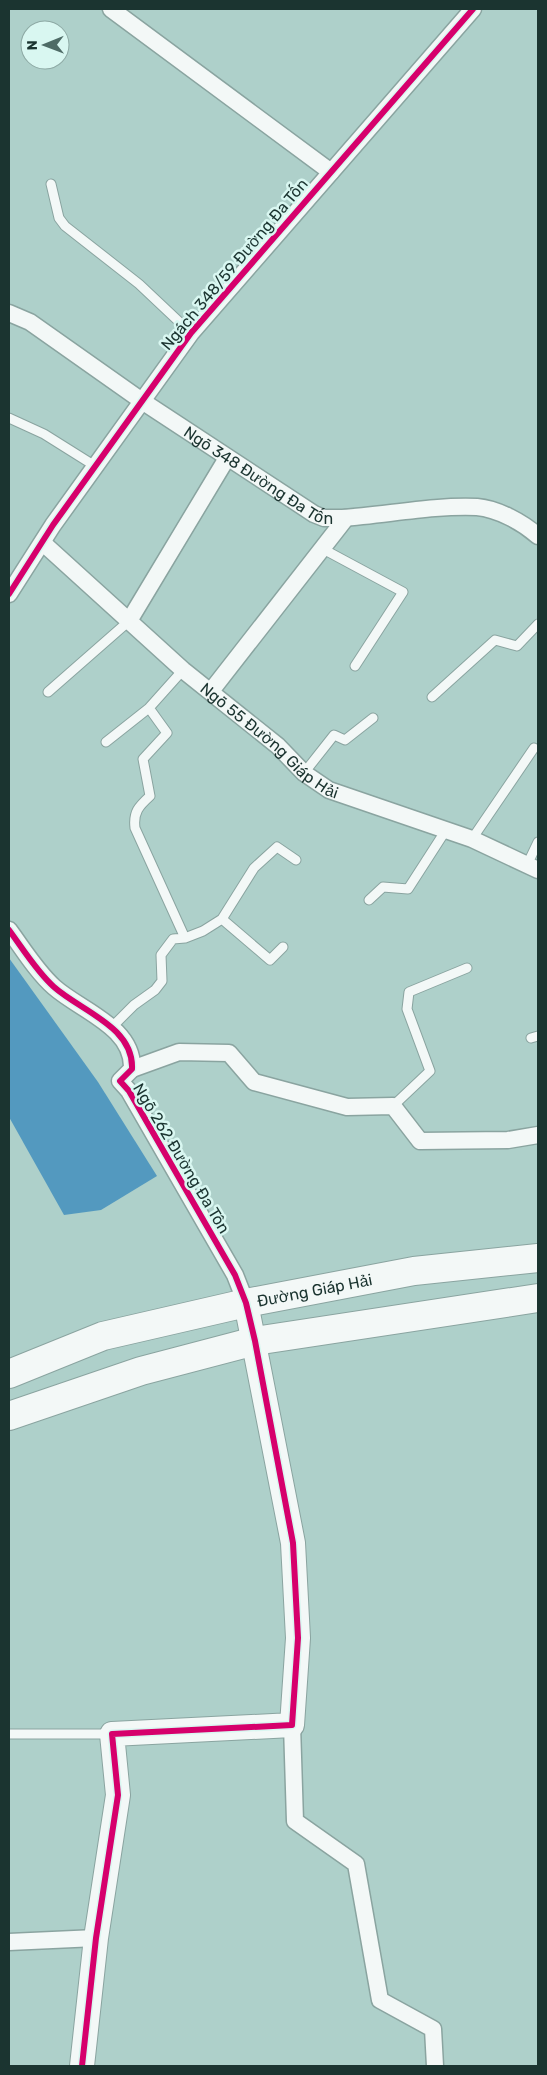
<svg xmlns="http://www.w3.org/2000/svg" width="547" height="2075" viewBox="0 0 547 2075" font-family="Rubik,sans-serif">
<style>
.water{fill:#5399bf}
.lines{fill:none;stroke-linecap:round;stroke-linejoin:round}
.lane-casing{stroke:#8aa4a0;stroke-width:11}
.street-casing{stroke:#8aa4a0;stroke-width:19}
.secondary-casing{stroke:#8aa4a0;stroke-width:26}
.highway-casing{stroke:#8aa4a0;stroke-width:30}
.lane{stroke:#f3f8f7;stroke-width:9}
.street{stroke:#f3f8f7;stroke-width:16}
.secondary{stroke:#f3f8f7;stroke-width:24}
.highway{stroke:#f3f8f7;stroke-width:28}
.cycleway-casing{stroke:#d9f7f1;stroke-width:9}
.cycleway{stroke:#d6006c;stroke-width:6}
.labels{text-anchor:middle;stroke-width:5;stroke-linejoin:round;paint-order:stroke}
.street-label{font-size:16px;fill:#1b3430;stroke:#d9f7f1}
</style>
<rect width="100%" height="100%" fill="#aed0ca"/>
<path class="water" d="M9,958L98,1082L157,1176L101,1210L64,1215L9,1117Z"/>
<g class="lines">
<defs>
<path id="lane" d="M51,184L59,218L65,226L139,284L191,333
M9,418L44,434L95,466
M323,549L403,592L355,666
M48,692L129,621
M432,697L495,640L517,646L538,624
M149,708L167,733L143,759L150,796C139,806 133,812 135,828L185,938
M106,742L149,708L183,670
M304,773L334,735L345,740L373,718
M472,839L534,748
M527,865L538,842
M369,900L383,887L408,889L446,830
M222,919L270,960L283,947
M113,1026L134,1005L155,990L162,981L161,955L173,939L185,938L203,931L222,919L254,868L277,847L296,860
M531,1038L538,1036
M393,1106L430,1071L407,1009L409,992L467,968
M9,1734H112"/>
<g id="street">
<path d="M111,9L331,172"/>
<path id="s1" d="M9,313L30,322L142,401L314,514L324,518H342C386,515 434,505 477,507C498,509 522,522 538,536"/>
<path id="s2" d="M43,543L183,670L278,746L304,773L329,790L472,839L538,870"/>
<path d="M9,594L53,525L191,333L473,9"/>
<path d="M129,621L227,458"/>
<path d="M211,691L346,518"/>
<path d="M9,930C23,949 37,972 54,987C81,1011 134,1027 132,1069L120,1081L129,1091L235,1275L246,1303"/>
<path d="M132,1069L179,1052L229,1053L254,1082L347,1107L393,1106L420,1141L508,1140L538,1135"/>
<path d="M292,1725L295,1821L356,1864L380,2000L433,2029L435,2066"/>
<path d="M9,1942L96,1938"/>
</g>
<path id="secondary" d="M82,2066L96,1938L118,1795L112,1734L292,1725L298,1638L293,1543L246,1303"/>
<g id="highway">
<path id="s3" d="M9,1374L103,1336L246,1303L414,1271L538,1258"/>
<path d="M9,1416L141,1371L255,1341L538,1298"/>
</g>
</defs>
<use href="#lane" class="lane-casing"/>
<use href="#street" class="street-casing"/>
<use href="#secondary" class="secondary-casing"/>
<use href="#highway" class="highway-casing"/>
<use href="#lane" class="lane"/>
<use href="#street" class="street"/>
<use href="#secondary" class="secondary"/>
<use href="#highway" class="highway"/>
<defs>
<path id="cycleway" d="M9,594L53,525L191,333L473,9
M9,930C23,949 37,972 54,987C81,1011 134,1027 132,1069L120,1081L129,1091L235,1275L246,1303L255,1341L293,1543L298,1638L292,1725L112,1734L118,1795L96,1938L82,2066"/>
</defs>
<use href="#cycleway" class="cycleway-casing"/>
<use href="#cycleway" class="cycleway"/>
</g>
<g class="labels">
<g class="street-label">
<text transform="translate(234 264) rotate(-50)" y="6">Ngách 348/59 Đường Đa Tốn</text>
<text dy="6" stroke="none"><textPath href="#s1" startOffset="299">Ngõ 348 Đường Đa Tốn</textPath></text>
<text dy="6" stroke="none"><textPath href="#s2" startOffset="301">Ngõ 55 Đường Giáp Hải</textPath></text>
<text transform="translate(182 1158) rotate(59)" y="6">Ngõ 262 Đường Đa Tôn</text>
<text dy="6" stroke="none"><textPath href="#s3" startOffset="318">Đường Giáp Hải</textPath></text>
</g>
</g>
<rect width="547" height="2075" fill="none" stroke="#1b3430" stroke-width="20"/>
<g transform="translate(45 45) rotate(269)"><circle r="24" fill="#d9f7f1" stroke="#8da9a4"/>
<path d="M0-4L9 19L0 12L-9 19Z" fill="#4e6b66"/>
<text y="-8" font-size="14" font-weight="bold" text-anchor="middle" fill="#1b3430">N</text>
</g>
</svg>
